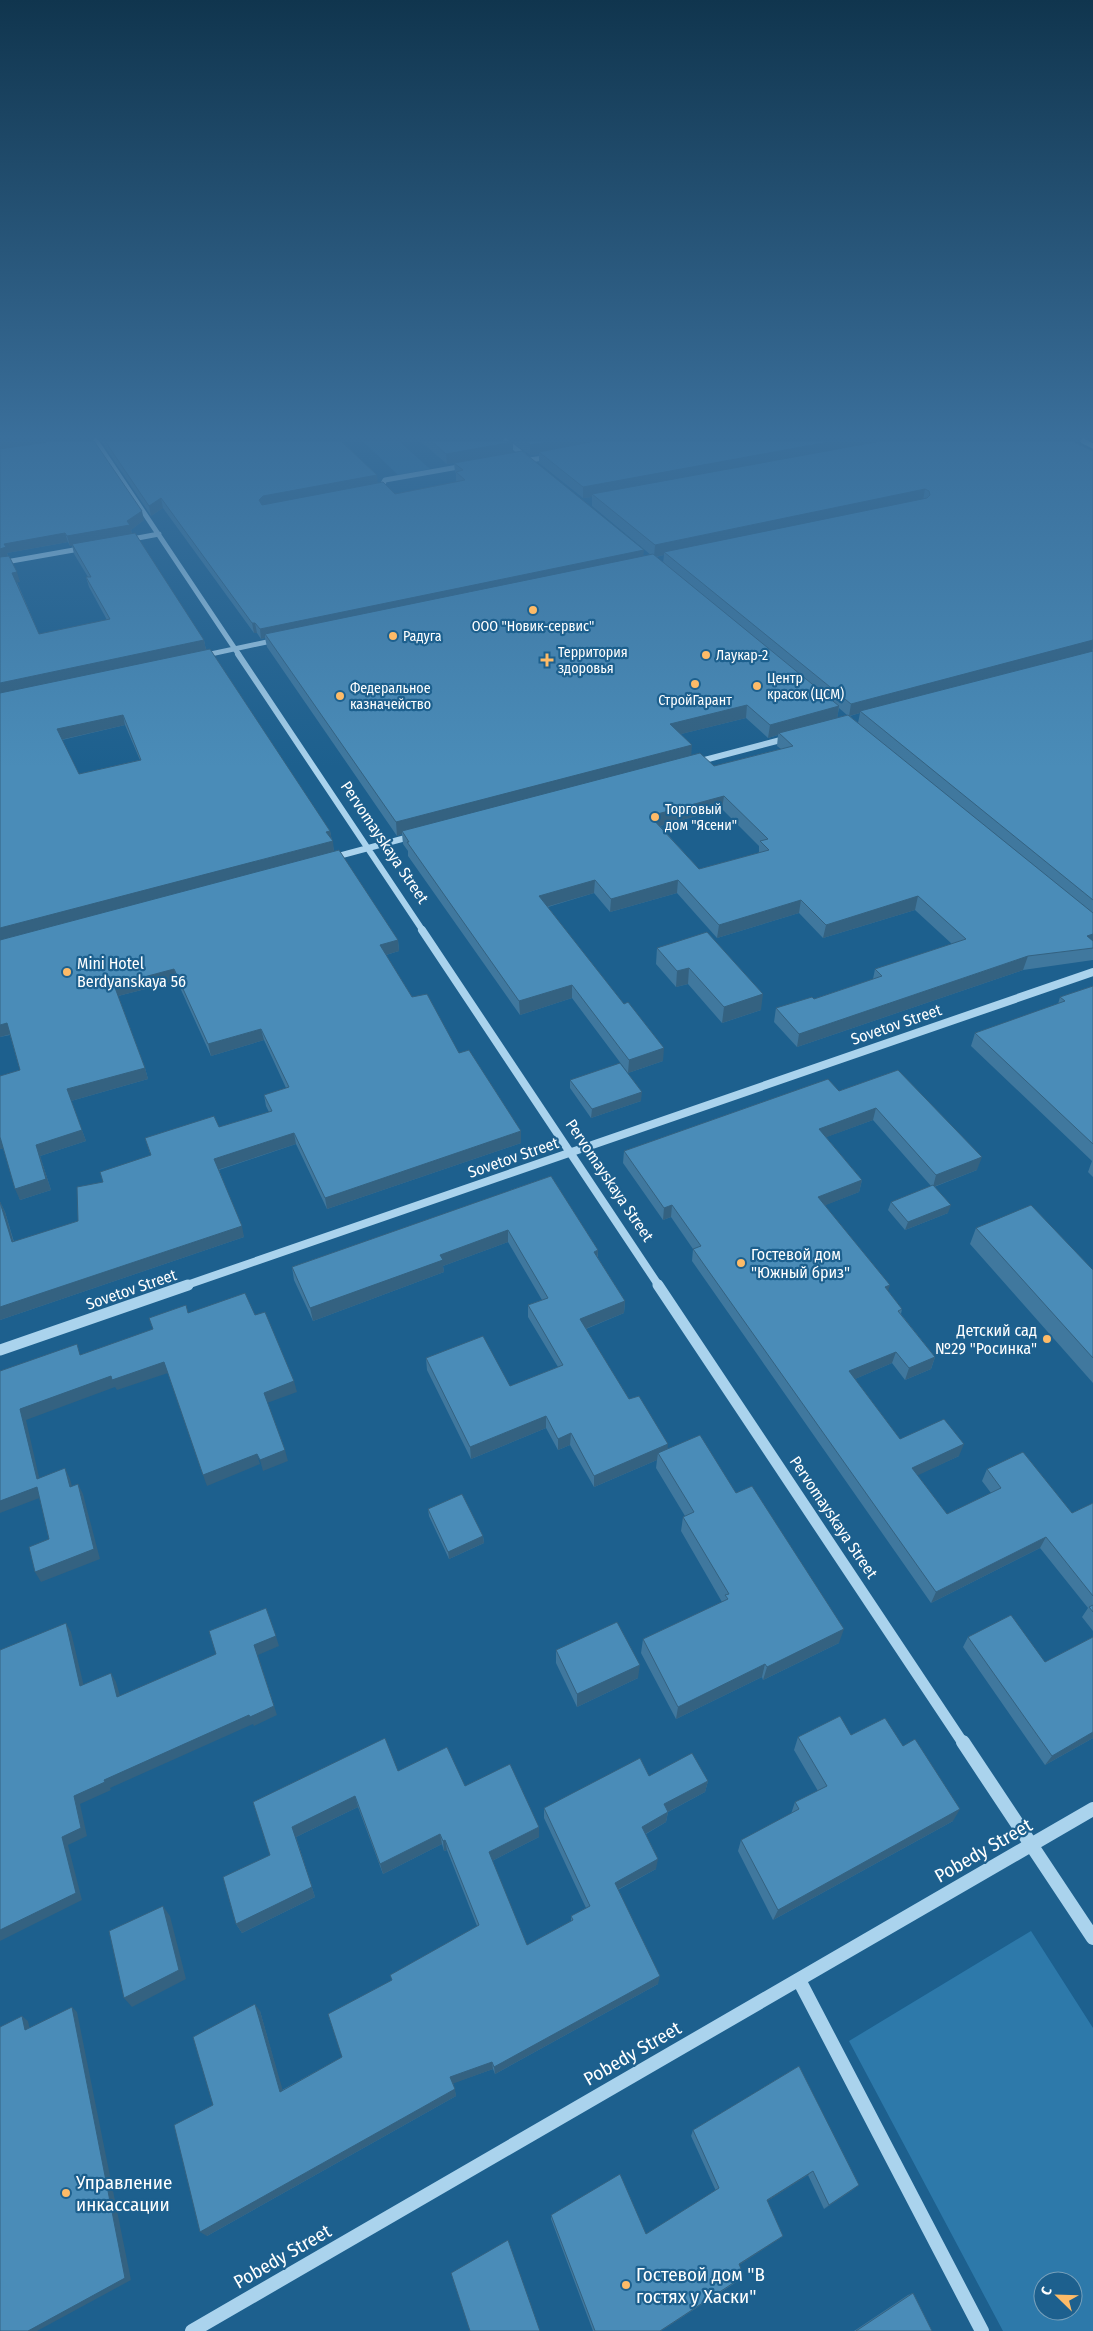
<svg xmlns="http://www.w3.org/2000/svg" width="1093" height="2331" viewBox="0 0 1093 2331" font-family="'Fira Sans Condensed',sans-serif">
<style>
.green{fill:#2d79aa;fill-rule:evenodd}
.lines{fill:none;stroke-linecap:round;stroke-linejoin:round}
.minor-far4{stroke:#aad3ed;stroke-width:5}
.minor-far3{stroke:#aad3ed;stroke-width:6}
.minor-far2{stroke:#aad3ed;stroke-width:8}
.minor-far1{stroke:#aad3ed;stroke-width:11}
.minor{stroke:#aad3ed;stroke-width:14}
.wall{fill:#40789e;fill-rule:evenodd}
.shaded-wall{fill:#346281}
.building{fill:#4a8cb8;stroke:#346281;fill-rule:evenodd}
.poi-dot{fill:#fdbb68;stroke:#1d608e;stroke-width:2}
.labels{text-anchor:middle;stroke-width:4.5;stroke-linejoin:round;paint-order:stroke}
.far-poi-label{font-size:14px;fill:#fff;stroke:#1d608e;text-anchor:start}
.street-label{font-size:16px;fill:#fff;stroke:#1d608e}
.poi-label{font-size:16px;fill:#fff;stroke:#1d608e;text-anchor:start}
.near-street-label{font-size:19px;fill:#fff;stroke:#1d608e}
.near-poi-label{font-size:19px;fill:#fff;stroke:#1d608e;text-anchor:start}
</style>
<rect width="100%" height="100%" fill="#1d608e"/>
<path class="green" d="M363,441H399L430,469L398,475Z
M1031,1931L1093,2028V2331H1003L849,2041ZM1043,2281H1073V2311H1043Z"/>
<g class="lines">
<path class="minor-far4" d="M96,441L239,655
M506,441L527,458
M1083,441L1093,446
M530,460L550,457
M376,490L380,489L385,480L464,466
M127,540L159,534
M0,563L85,548
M206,655L276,640"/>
<path class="minor-far3" d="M238,654L423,931
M203,656L211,654
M697,762L788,738
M331,858L413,836"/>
<path class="minor-far2" d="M422,930L659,1286
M184,1286L1093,972"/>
<path class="minor-far1" d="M658,1285L963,1743
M0,1350L188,1285"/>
<path class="minor" d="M963,1742L1093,1938
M799,1980L982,2331
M192,2331L1093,1809"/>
</g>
<path class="wall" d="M0,441L144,520L131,530L132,534L204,640L206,650L330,831L334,851L398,940L399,951L386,955L412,997L521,1131V1143L327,1209L296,1144L219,1170L244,1237L0,1320V1202L5,1212L14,1242L78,1221L103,1182L151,1156L145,1138L219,1127L269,1112L266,1106L264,1095L286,1088L264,1040L211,1056L177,981L118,996L145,1068L148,1079L71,1101L86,1141L40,1156L51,1190L20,1200L3,1148L0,1149V1076L20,1070L10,1035L0,1037ZM68,542L70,546L72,545L74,554L88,577H86L89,587L107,620L39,634L17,582H20L7,553ZM125,725L140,760L79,774L62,740Z
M101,441H341L377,483L395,494L457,482L456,481V473L455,472L454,463L447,464L420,441H1072L1093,451V960L1023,970L797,1047L774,1022L776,1008L814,999L873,979L875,969L952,944L915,910L823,938L799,913L717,938L677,893L610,912L594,893L548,907L663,1061L628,1073L572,998L520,1015L408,856V851L403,844L402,834L397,836L267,647L265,638L261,639L257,633H254L163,508L151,516ZM513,443L530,455L539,454V463L583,498L592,497V506L651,555L643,556L513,452ZM664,555L663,563L656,557ZM839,708L847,715L837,718ZM860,713L858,723L850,716ZM746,718L768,738L778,735L777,746L781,749L714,766L691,756L681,734ZM722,809L759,846V853L699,869L660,826Z
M657,948L761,1010L722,1023L688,984L676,987L656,964Z
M1093,986V1177L1088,1172L1092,1161L971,1046L975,1033L1058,1004L1060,997Z
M898,1070L977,1170L934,1187L948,1213L905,1230L888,1210L891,1202L931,1186L873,1120L826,1137L862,1180L859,1192L825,1205L888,1291L902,1309L901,1314L935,1357L931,1369L905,1380L892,1363L855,1379L900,1439L959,1456L917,1475L947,1514L991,1493L982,1481L987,1469L1072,1513L1093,1503V1631L1082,1617L1088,1608L1040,1548L931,1603L692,1261L693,1249L671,1217L663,1220L623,1163L624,1151L839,1091Z
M570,1080L641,1101L591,1118L570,1088Z
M551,1176L598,1250V1258L625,1301L624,1313L586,1329L629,1399L668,1449L736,1493L839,1643L763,1680L762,1677L676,1719L641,1653L643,1639L722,1602L681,1531L683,1517L685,1516L656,1468L657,1460L594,1487L570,1445L558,1450L546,1428L471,1459L427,1370L426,1358L510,1386L558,1367L528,1317V1305L542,1300L508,1242L443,1266L444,1272L313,1321L294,1280L292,1267Z
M976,1228L1093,1270V1383L970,1244Z
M428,1509L483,1536L484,1543L449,1559L429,1516Z
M968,1637L1045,1662L1093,1637V1738L1045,1765L963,1647Z
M556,1650L638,1678L577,1707L556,1663Z
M851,1735L903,1746L953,1821L773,1920L738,1851L741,1840L791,1814L795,1802L818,1791L794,1750L798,1737Z
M398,1771L465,1786L539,1827V1837L492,1861L527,1945L571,1921V1916L586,1908L544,1818V1808L649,1776L708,1781L705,1792L668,1812L666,1822L646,1834L656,1869L618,1890L658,1984L495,2074L493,2069L453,2083L456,2096L207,2236L213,2105L260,2011L282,2090L342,2057L392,1980L477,1926L447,1850L444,1851L442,1844L383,1874L358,1807L296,1837L315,1897L242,1933L236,1924L270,1855L253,1802Z
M799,2066L854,2189L824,2209L808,2175L767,2201L783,2236L779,2239L739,2265L741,2279L661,2331H593L551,2219V2215L646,2234L716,2191L691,2136L693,2130Z
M913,2293L932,2331H854L908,2295Z"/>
<path class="shaded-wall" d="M0,441H61L0,450Z
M553,441H612L539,452V454L530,455V445Z
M834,441H890L592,494V497L583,498V487Z
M513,442V453L447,464L446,454Z
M377,475L378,484L261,509L259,500L263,496Z
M925,489L923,501L664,552V555L654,557L655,545Z
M161,498L163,508L151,516L149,506Z
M142,511L144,520L131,530L132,535L70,546L67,536L127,521Z
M65,533L68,542L7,553L8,557L0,559V549L4,544Z
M644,550L643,559L265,634V638L261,639L260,629Z
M17,572L20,582L15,583L12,573Z
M252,623H255L257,633H254Z
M204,640L206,650L0,694V683Z
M1093,640V648L1092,652L860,711V713L849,716L851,704Z
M747,705L746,718L669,737L670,724Z
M839,706L837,720L779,733L778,735L768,738L770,725Z
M123,715L125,725L60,740L57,729Z
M692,745L691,758L402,831V834L397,836L396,822Z
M724,796L722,809L649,829L650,816Z
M330,831L332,841L326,832Z
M333,841L334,852L0,940V928Z
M595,880L594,893L539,909V896Z
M678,880L677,893L610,912L611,899Z
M918,896L915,910L823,938L826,925Z
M801,900L799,913L717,938L719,925Z
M1093,934V946L1087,936Z
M398,940L399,951L382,956L380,945Z
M1028,956L1023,970L797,1047L799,1034Z
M689,968L688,984L676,987L677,971Z
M174,969L177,981L118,996L114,985Z
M572,985V998L520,1015L519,1001Z
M763,994L761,1010L722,1023L724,1007Z
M7,1023L11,1034L0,1037V1025Z
M261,1029L264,1040L211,1056L208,1044Z
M664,1048L663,1061L628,1073L629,1060Z
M145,1068L148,1079L71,1101L67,1089Z
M642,1092L641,1101L591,1118L592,1109Z
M876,1108L873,1120L816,1141L819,1129Z
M82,1130L86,1141L40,1156L51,1190L20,1200L15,1189L36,1145Z
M521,1131V1143L327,1209L325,1198Z
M294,1133L296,1144L217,1170L214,1159Z
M0,1137L5,1148L0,1149Z
M982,1157L977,1170L933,1187L936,1175Z
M862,1180L859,1192L816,1209L818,1197Z
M0,1202L5,1212L17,1254L12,1242Z
M672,1205L671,1217L663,1220L664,1208Z
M951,1205L948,1213L905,1230L908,1222Z
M242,1226L244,1237L0,1320V1307Z
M508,1230V1242L443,1266L444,1272L313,1321L310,1308L440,1255Z
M598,1250L597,1263L594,1252Z
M890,1285L886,1297L885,1287Z
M625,1301L624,1313L580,1331V1319Z
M896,1352L892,1363L846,1383L849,1371Z
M935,1357L931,1369L905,1380L909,1368Z
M164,1362L168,1373L117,1390L115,1387L26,1420L42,1490L37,1479L20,1409L111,1376Z
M294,1381L297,1392L267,1403L264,1393Z
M546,1416V1428L471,1459L470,1447Z
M571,1433L570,1445L558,1450V1439Z
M668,1444L667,1456L658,1453L657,1460L594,1487V1476Z
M964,1444L959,1456L908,1480L912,1468Z
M285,1450L288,1461L263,1471L260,1460Z
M257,1454L260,1464L207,1486L203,1475Z
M65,1468L70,1479L75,1497L70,1487Z
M78,1484L83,1494L100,1559L41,1582L35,1572Z
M37,1487L42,1497L0,1513V1501Z
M483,1536L484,1543L449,1559L448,1552Z
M1046,1537L1040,1548L931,1603L936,1592Z
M66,1623L71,1632L86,1695L80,1686Z
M844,1629L839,1643L763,1680L767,1667Z
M276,1636L279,1646L258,1655L277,1715L254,1726L253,1724L110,1788L111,1790L80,1804L87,1836L68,1845L82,1900L0,1941V1930L62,1837L74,1796L104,1780L254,1645Z
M765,1664L762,1677L676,1719L678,1707Z
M640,1665L638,1678L577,1707V1694Z
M111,1673L116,1682L123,1706L117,1697Z
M1093,1732V1738L1045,1765L1052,1756Z
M708,1781L705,1792L662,1815L664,1804Z
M355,1796L358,1807L296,1837L315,1897L242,1933L236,1924L292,1827Z
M960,1809L953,1821L773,1920L778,1910Z
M668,1812L666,1822L640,1837L642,1827Z
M539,1827V1837L490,1862L489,1852Z
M440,1834L442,1844L383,1874L380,1864Z
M445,1840L447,1850L444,1851L443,1841Z
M658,1859L656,1869L613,1892L615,1883Z
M163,1906L170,1916L186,1979L132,2007L124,1998Z
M660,1976L658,1984L495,2074L494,2067Z
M255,2004L260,2011L285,2098L280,2092Z
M72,2007L77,2012L131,2280L37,2331H28Z
M22,2016L28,2021L31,2035L25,2030Z
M492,2062L493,2069L452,2084L450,2077Z
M455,2089L456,2096L207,2236L200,2232Z
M813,2171L808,2175L763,2204L767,2200Z
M859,2185L854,2189L824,2209L829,2205Z
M783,2236L779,2239L736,2267L739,2264Z
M744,2276L661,2331H660Z"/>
<path class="building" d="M54,441H94L142,511L127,521L130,525L67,536L65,533L4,544L6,547L0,549V449Z
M105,441H341L377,475L263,496L259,500L262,505L383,482L395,494L465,480L456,472L463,470L454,463L522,451L644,550L260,629L255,623H252L161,498L149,506Z
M431,441H512L513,442L446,454Z
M525,441H553L530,445Z
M595,441H834L583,487L539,452Z
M881,441H1072L1093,451V640L851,704L664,552L927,498L930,495L929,491L925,489L655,545L592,494Z
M135,533L204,640L0,683V557L9,556L17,572L12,573L39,634L110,619L86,577H91L72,544Z
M653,554L839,706L770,725L747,705L670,724L692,745L396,822L265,634Z
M210,649L330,831L326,832L333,841L0,928V693ZM123,715L141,760L79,774L57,729Z
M1093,651V900L860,711Z
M848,715L1093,913V934L1087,936L1093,941V948L1028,956L799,1034L776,1008L812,997L814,999L882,976L875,969L966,939L918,896L826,925L801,900L719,925L678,880L611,899L595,880L539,896L624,1004L628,1002L664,1048L629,1060L572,985L519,1001L407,842H409L402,831L700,753L714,766L793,746L779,733ZM724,796L768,839L760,841L769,850L699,869L650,816Z
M339,850L398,940L380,945L412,997L427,994L459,1053L469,1050L521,1131L325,1198L294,1133L214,1159L242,1226L0,1307V1202L12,1242L78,1221L77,1187L103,1182L100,1172L151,1155L145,1138L214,1116L219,1127L272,1111L264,1095L289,1087L261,1029L208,1044L174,969L114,985L145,1068L67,1089L82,1130L36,1145L46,1179L15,1189L0,1137V1076L20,1070L7,1023L0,1025V940Z
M707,932L763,994L724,1007L689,968L677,971L657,948Z
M1093,986V1144L975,1033L1065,1001L1060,997Z
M620,1063L642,1092L592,1109L570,1080Z
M898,1070L982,1157L936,1175L876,1108L819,1129L862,1180L818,1197L890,1285L885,1287L902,1309L898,1311L935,1357L909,1368L896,1352L849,1371L900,1439L944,1419L964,1444L912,1468L947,1514L1001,1488L987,1469L1023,1452L1072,1513L1093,1503V1596L1046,1537L936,1592L693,1249L701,1246L672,1205L664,1208L624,1151L828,1079L839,1091Z
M551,1176L598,1250L594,1252L625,1301L580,1319L629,1399L639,1396L668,1444L594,1476L571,1433L558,1439L546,1416L470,1447L426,1358L483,1336L510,1386L563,1365L528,1305L548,1298L508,1230L440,1255L443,1260L310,1308L292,1267Z
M933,1185L951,1205L908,1222L891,1202Z
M1031,1205L1093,1270V1358L976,1228Z
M245,1293L255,1315L265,1312L294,1381L264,1393L285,1450L260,1460L257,1454L203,1475L164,1362L112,1380L111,1376L20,1409L37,1479L65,1468L70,1487L78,1484L94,1549L35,1572L29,1547L49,1539L37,1487L0,1501V1371L77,1344L80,1355L153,1329L149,1318L186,1305L188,1313Z
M700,1435L736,1493L752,1486L844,1629L767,1667L765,1664L678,1707L643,1639L728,1599L725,1595L729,1594L683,1517L694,1512L658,1453Z
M462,1494L483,1536L448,1552L428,1509Z
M1093,1605V1612L1089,1607Z
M266,1608L276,1636L254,1645L274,1706L250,1717L249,1715L104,1780L105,1782L74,1796L81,1828L62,1837L76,1893L0,1930V1650L66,1623L80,1686L111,1673L117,1697L216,1654L209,1631Z
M1011,1615L1045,1662L1093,1637V1732L1052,1756L968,1637Z
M617,1622L640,1665L577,1694L556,1650Z
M840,1716L851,1735L885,1718L903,1746L915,1739L960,1809L778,1910L741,1840L799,1809L795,1802L827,1786L798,1737Z
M385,1738L398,1771L447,1747L465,1786L510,1764L539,1827L489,1852L527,1945L573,1920L571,1916L590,1906L544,1808L640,1758L649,1776L692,1753L708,1781L664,1804L668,1812L642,1827L658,1859L615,1883L660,1976L494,2067L492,2062L450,2077L455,2089L200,2232L174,2125L213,2105L193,2037L255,2004L280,2092L342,2057L328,2014L392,1980L390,1975L479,1925L445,1840L443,1841L440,1834L380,1864L355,1796L292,1827L312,1887L236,1924L223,1877L270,1855L253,1802Z
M163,1906L179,1970L124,1998L109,1931Z
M72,2007L125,2278L28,2331H0V2027L22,2016L25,2030Z
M799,2066L859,2185L829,2205L813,2171L767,2200L783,2236L739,2264L744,2276L660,2331H595L551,2215L620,2174L646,2234L719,2188L693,2130Z
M508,2240L540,2331H470L451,2273Z
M913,2293L932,2331H856Z"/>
<linearGradient id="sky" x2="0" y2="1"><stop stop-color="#10354e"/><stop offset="0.57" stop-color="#3a6f9b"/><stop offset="1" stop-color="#3a6f9b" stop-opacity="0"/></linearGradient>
<rect width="1093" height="767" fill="url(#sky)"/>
<g class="poi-dot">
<circle cx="533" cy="610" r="5"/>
<circle cx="393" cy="636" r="5"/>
<circle cx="706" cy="655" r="5"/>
<path d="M544.5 652.5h5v5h5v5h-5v5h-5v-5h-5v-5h5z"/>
<circle cx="695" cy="684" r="5"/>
<circle cx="757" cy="686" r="5"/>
<circle cx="340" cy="696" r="5"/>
<circle cx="655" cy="817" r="5"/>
<circle cx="67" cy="972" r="5"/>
<circle cx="741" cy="1263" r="5"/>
<circle cx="1047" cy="1339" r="5"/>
<circle cx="66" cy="2193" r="5"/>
<circle cx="626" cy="2285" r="5"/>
</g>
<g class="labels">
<g class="far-poi-label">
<text x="533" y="631" text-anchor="middle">ООО "Новик-сервис"</text>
<text x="403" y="641">Радуга</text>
<text x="558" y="657">Территория<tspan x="558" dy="16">здоровья</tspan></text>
<text x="716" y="660">Лаукар-2</text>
<text x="767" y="683">Центр<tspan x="767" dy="16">красок (ЦСМ)</tspan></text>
<text x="350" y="693">Федеральное<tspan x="350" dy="16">казначейство</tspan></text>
<text x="695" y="705" text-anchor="middle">СтройГарант</text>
<text x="665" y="814">Торговый<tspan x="665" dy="16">дом "Ясени"</tspan></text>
</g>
<g class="street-label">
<text transform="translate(385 842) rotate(56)" y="6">Pervomayskaya Street</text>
<text transform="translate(896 1024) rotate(-19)" y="6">Sovetov Street</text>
<text transform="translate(513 1157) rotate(-19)" y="6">Sovetov Street</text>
<text transform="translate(610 1180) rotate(56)" y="6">Pervomayskaya Street</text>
<text transform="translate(131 1289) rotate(-19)" y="6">Sovetov Street</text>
<text transform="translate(834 1517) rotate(56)" y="6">Pervomayskaya Street</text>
</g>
<g class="poi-label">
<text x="77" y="969">Mini Hotel<tspan x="77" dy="18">Berdyanskaya 56</tspan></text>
<text x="751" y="1260">Гостевой дом<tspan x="751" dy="18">"Южный бриз"</tspan></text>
<text x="1037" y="1336" text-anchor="end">Детский сад<tspan x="1037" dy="18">№29 "Росинка"</tspan></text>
</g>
<g class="near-street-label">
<text transform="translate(983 1850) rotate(-30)" y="7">Pobedy Street</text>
<text transform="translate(632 2053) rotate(-30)" y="7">Pobedy Street</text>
<text transform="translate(282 2256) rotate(-30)" y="7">Pobedy Street</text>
</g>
<g class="near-poi-label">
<text x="76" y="2189">Управление<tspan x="76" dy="22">инкассации</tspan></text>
<text x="636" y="2281">Гостевой дом "В<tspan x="636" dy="22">гостях у Хаски"</tspan></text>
</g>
</g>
<g transform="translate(1058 2296) rotate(293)"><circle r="24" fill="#1d608e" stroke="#77a0bb"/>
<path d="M0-4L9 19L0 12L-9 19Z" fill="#fdbb68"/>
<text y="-8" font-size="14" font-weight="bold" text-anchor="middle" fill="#ffffff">С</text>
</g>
</svg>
